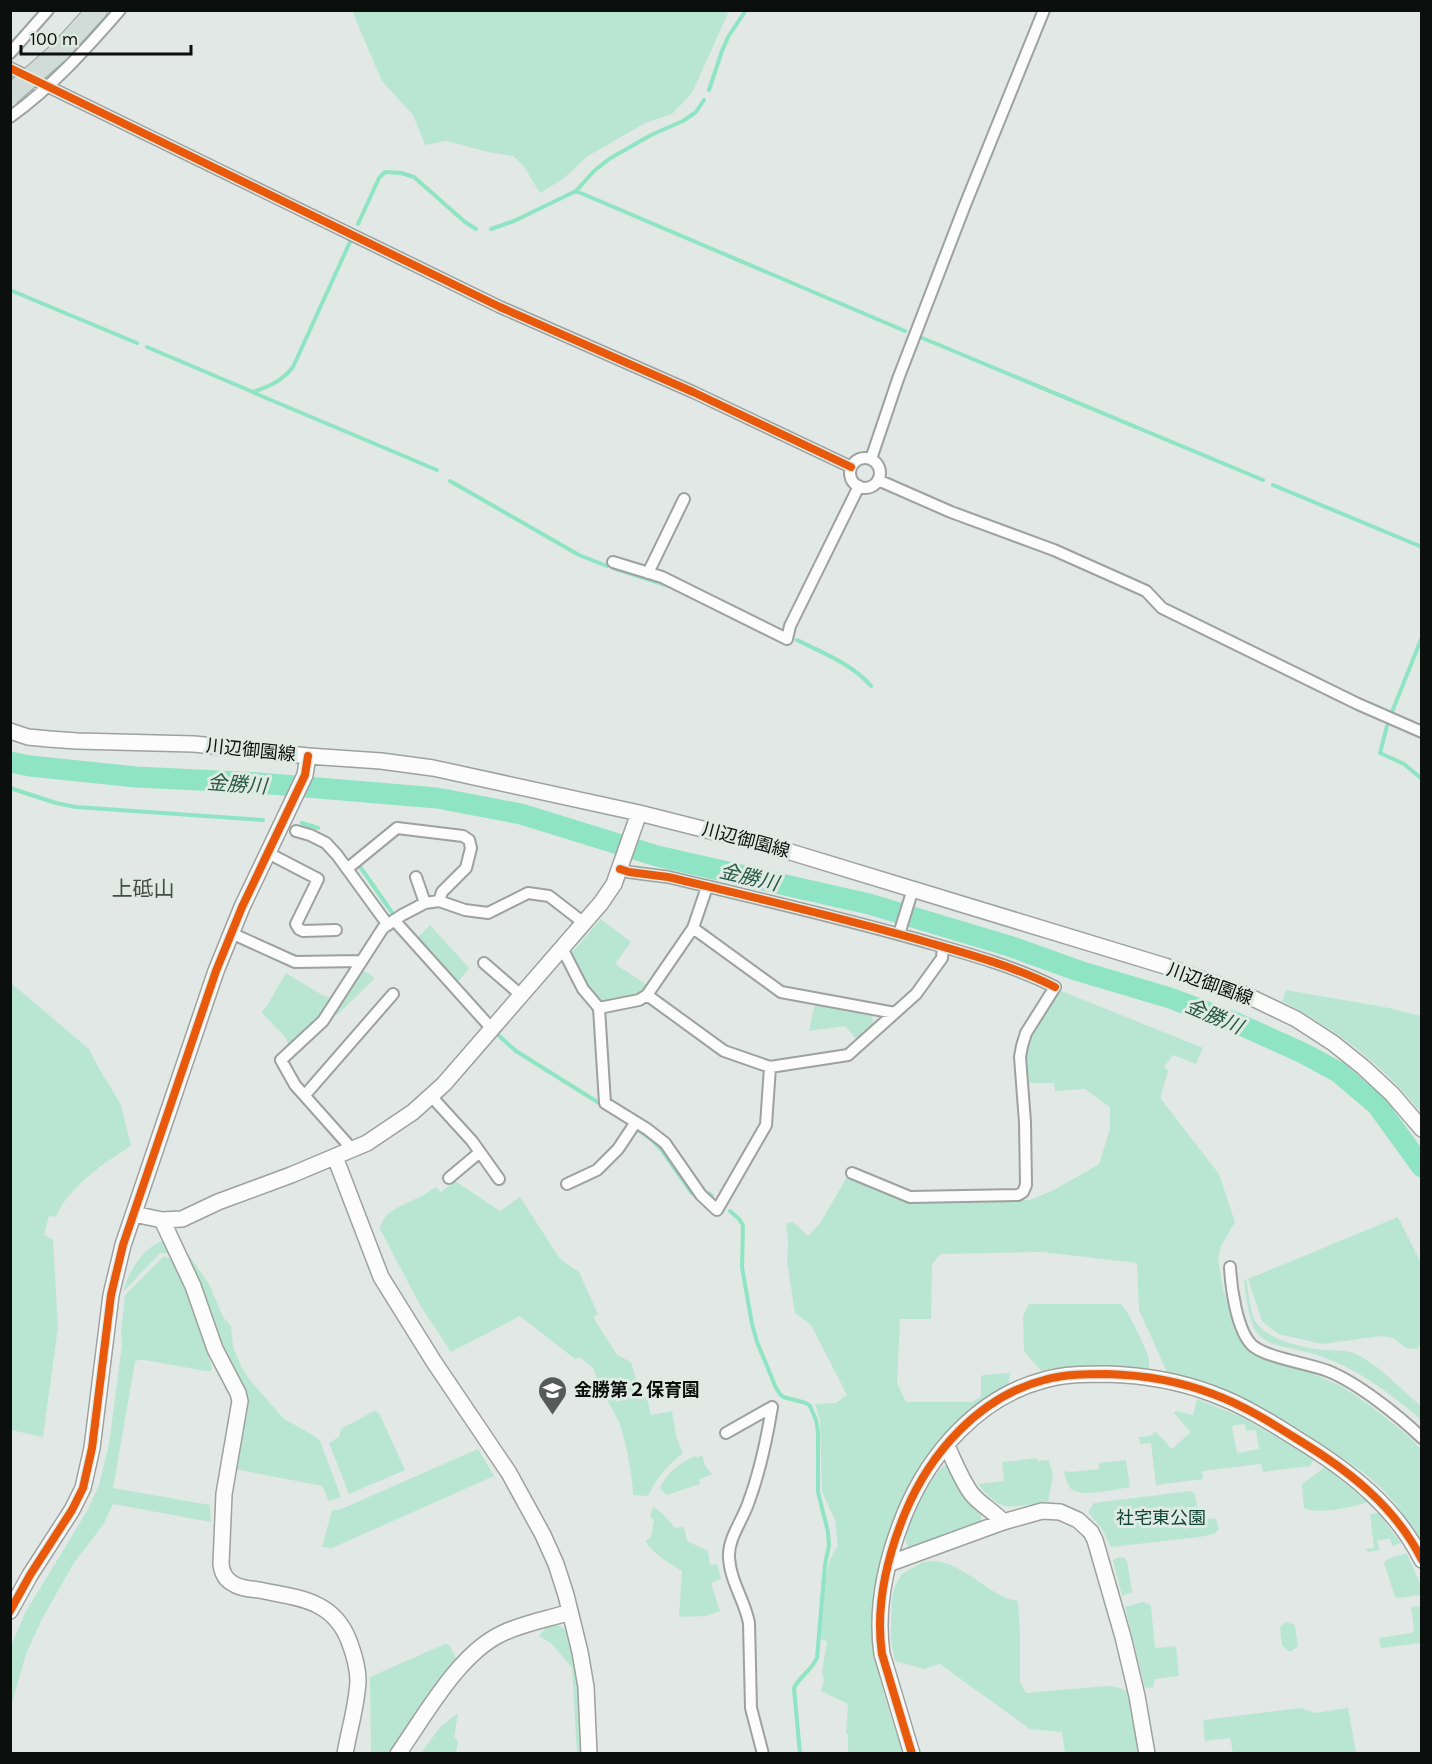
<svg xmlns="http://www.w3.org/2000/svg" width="1432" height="1764" viewBox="0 0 1432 1764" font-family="Karla,'Noto Sans JP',sans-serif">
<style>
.green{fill:#b8e6d3;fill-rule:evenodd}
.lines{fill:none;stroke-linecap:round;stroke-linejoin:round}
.stream{stroke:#8ee4c5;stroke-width:4}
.river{stroke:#8ee4c5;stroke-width:21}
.street-casing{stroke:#9da19f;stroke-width:14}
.secondary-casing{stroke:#9da19f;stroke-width:18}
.highway-casing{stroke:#97a49f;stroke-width:22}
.street{stroke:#fbfcfb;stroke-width:10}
.secondary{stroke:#fbfcfb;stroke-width:15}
.highway{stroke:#d1dbd7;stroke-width:20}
.highway-bridge-casing{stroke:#97a49f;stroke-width:22;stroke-linecap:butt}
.highway-bridge{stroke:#d1dbd7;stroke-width:20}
.cycleway-casing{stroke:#e0eae5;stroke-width:11}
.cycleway{stroke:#e8590c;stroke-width:8}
.labels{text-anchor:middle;stroke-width:6;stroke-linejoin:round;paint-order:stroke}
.street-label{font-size:18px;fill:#0b0f0d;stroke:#e0eae5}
.poi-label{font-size:18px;font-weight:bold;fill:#0b0f0d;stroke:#e0eae5;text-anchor:start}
.park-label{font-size:18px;fill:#104533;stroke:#e0eae5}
.water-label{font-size:20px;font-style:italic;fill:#265846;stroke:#e0eae5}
.quarter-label{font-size:21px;fill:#434c48;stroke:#e0eae5}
</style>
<rect width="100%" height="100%" fill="#e2e8e5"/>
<path class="green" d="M352,11H729L692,93L672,114L645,123L588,156L563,179L540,193L523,165L513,156L488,152L446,141L425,145L413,115L382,81Z
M601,919L631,942L615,964L647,985C641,994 634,996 623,998C618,999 610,1002 605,1001C591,998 574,965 572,952Z
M430,925L469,968L457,983L417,938Z
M363,970L375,978L337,1015L334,1013Z
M286,973L322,995L331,998C320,1018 306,1031 289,1046L286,1038L261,1012L266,1007Z
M10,982L89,1049L97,1065L121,1105L131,1146C105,1162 67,1188 56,1217L49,1216L44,1235L53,1240L58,1327L43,1437L11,1430Z
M1059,990L1203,1048L1196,1064L1173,1055L1164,1067L1168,1071C1166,1081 1161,1090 1161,1099L1219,1174L1235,1222L1221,1246L1218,1258L1223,1289L1239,1339L1254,1354L1302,1369L1341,1386L1372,1407L1405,1433L1421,1449V1538L1418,1537C1408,1521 1397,1504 1383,1490C1366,1473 1345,1459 1324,1446C1276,1414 1225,1386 1168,1374L1139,1310L1137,1263L1042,1252L940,1254L932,1265L931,1319H900L897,1383L906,1402H972L981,1397V1377L983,1375L1010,1373L1008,1386C939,1423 899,1487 881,1562C874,1588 870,1616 873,1643C878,1681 892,1718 903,1753H848V1735L846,1733L848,1704L821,1691L824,1680L822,1673L827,1641L821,1640C823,1613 821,1566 838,1546L835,1520L822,1492L820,1420L815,1404L836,1403L847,1395L811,1325L795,1313L787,1261L788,1241L786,1223L793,1222L808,1236L820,1223L847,1177L912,1203L1030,1200L1056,1189L1099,1164L1110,1129V1107L1085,1089L1055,1091L1054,1083H1029C1029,1074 1026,1067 1025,1059C1023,1039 1049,1007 1059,990Z
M1286,990L1389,1008L1421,1016V1113C1384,1065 1335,1029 1282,1001Z
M815,1003L871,1014L874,1025L857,1040L845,1026L809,1031Z
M455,1181L500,1211L520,1197L558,1256L564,1262L579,1272L598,1314L593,1317L617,1355L631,1362L639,1389L647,1399L651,1415L672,1411L676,1436L683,1453C668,1465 656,1478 648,1496L633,1495C633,1477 625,1436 618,1420C610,1403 598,1388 594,1369L579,1357L575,1359L520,1316L451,1352L420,1305L380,1229C383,1210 401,1207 415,1199C423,1196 429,1191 436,1187L441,1192Z
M1398,1217L1421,1263V1344L1417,1349L1406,1348L1393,1338L1381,1336L1322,1344L1278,1334L1262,1321L1248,1279Z
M177,1238L209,1284L223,1317L231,1326L233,1347L242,1368L249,1379L284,1419L313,1435L320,1441L341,1497L329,1501L322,1486L235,1469V1377Z
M162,1241H164L171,1254L161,1253L158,1255L123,1292C129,1271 141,1250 162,1241Z
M164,1256L174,1260L187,1286L212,1368L211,1371H206L144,1360H138L135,1362L113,1488L210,1505L211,1522L113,1504L103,1525L73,1564L41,1621L26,1654L11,1706L10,1648L25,1613L87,1511L99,1485L109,1444L122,1345L121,1333L125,1295Z
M1246,1278C1248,1290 1250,1309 1254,1319C1265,1340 1303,1348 1324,1350C1335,1351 1345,1349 1356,1354C1381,1366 1400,1389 1421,1406V1420C1394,1396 1362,1372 1328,1359C1309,1351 1289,1349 1270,1343C1266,1340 1261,1338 1258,1334C1249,1324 1246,1296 1244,1282Z
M1029,1304H1121C1128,1310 1147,1350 1149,1359C1149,1360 1149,1368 1149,1369C1112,1364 1078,1365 1042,1372L1024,1351L1023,1316Z
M1197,1399L1244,1418L1314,1459L1310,1466L1263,1472L1261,1464L1202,1471L1203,1479L1156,1485L1151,1443L1140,1444L1139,1437L1151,1436L1155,1431L1172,1449L1191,1432L1174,1413L1176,1411L1193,1415ZM1245,1424L1246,1431L1256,1430L1259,1449L1237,1453L1232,1427L1234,1425Z
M374,1411L379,1413L405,1470L349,1494L329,1443L339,1437L341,1429Z
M478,1449L494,1476L332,1548L322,1547L332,1510H339Z
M702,1455L705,1465L712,1474L699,1480L700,1484L666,1495L660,1488C667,1472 680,1463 695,1456L697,1458Z
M1037,1458L1038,1461L1049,1460L1053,1476L1048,1502C1013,1505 1003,1517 978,1484L1004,1481L1002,1462Z
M1126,1460L1130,1487C1116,1489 1082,1498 1071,1489C1067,1485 1065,1477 1064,1471L1070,1472L1099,1469V1463Z
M944,1466H951L964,1492L981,1514V1522L978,1525L908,1548C907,1544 906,1541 906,1538C906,1524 932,1474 944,1466Z
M1325,1467L1368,1502C1354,1507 1316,1515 1304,1508L1302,1484Z
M1191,1491L1195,1494L1198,1513L1204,1518L1216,1519L1219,1529L1214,1534L1199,1537L1111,1547L1102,1529L1089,1513V1510L1094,1503Z
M653,1507L662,1513L675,1528L684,1527L687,1541L708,1551L710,1565L717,1564L721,1579L711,1583L720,1611L706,1616L679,1617L682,1571C668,1562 654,1555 645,1541L651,1537L654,1520L650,1516Z
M1378,1513L1401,1543L1392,1546L1390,1538L1377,1541L1380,1550L1368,1552L1365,1549L1374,1548L1370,1514Z
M1403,1554H1407L1421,1586V1595L1399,1598L1395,1597L1384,1563L1388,1559Z
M1121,1557L1125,1558L1127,1561L1132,1592L1122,1596L1113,1560L1116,1558Z
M937,1561C967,1566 992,1598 1018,1601L1020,1635V1682L1026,1693L1106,1686L1117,1687L1130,1692L1140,1753H1065L1062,1732L1030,1729L940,1664L924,1669L895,1661L891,1640V1620L892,1598L895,1586L902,1574L923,1562Z
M1143,1602L1149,1604L1151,1607L1155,1648L1176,1646L1179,1676L1154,1679V1687L1145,1688L1125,1607Z
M1421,1606V1643L1381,1648L1379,1638L1412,1633L1414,1630L1411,1607Z
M1286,1622L1295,1625L1298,1646L1292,1651H1288L1282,1645L1280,1627Z
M555,1624L563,1628L570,1637L580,1699L582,1753H577L572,1668L551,1643L539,1636L548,1625Z
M445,1644L449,1645L456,1658L455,1661L389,1753H371L370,1677Z
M1301,1708L1315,1713L1348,1708L1356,1753H1233L1230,1738L1205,1741L1203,1720Z
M458,1713L454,1738L458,1740L456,1753H421L441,1726Z"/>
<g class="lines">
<path class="stream" d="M709,90L722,51L728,37L746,10
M576,191L905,331
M358,224L379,178L385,172L401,173L414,177L465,222L476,229
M491,229L514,221L576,191L594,171L609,159L651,135L683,121L696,112L704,100
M10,290L137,343
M920,337L1263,480
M147,347L253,392C270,386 282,381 293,367L350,242
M253,392L259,395L437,470
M450,481L579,555L607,566
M1273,485L1422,547
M613,568L672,587
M797,640C823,653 852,664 871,686
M1392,712L1422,637
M1387,726L1380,753L1404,764L1422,779
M10,788L56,803L76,807L263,820
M302,823L318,828
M361,868L393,914
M497,1034L516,1051L599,1103
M637,1129L651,1139L661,1149L692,1193
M708,1193L712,1196
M730,1211L739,1219L743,1225L742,1267L752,1324L757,1342L776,1388L780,1394L783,1397L806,1403L810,1406L816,1420L818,1432V1492L828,1532L829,1545L825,1565L817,1658C811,1671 799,1677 794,1688L800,1754"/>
<path class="river" d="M10,762L30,766L136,777L259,783L437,798L521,814L657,856L869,904L1009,946L1079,971L1170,998L1234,1022L1303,1053L1338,1072L1377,1105L1422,1167"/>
<defs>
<path id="street" d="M10,53L48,10
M10,68L500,307L693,392L851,467
M10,117C52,87 86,49 120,10
M850 473a15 15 0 1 1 30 0a15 15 0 1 1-30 0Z
M871,459L898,379L965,205L1044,10
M878,480L951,512L1054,550L1146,591L1162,608L1358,704L1422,732
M613,562L662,577L787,639L790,626L859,486
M648,573L684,499
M296,831L310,835L326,843L337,855L388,925
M268,853L318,879L298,920L296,924L299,929L303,931L336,930
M348,868L397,828L463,836L469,840L471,848L466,868L442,892L439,901
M620,869L629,872L668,877C756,898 844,918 930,943C972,955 1015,967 1055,987L1026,1033L1022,1046L1020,1057L1025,1122L1026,1185L1023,1192L1018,1195L910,1197L852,1173
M416,877L425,903
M394,920L492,1029
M693,928L781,992L895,1013
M231,933L295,962L361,961
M899,934L913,889
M562,948L583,989L599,1008L605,1103L647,1129L665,1143L701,1195L717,1210L766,1125L770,1067
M484,963L521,995
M647,995L724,1051L770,1067L848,1055L916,994L942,958L943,947
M599,1008L639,1000L647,995L693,928L707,887
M305,1095L393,994
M431,1096L472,1141L499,1179
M352,1149L295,1085L281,1060L323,1021L383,928L402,915L425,903L439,901L465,910L488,913L528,893L549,896L584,923
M449,1178L480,1152
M567,1184L597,1170L618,1149L636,1122
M1230,1267C1231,1288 1237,1332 1253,1346C1268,1358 1307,1363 1328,1371C1358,1383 1398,1415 1422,1438
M726,1433L772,1407
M763,1754L751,1708L749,1623C745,1601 730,1581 729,1557C728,1538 743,1520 749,1501C760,1471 767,1438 772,1407"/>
<path id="secondary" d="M10,731L28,737L49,739L77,741L194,744L308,756L381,761L433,768L639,813L774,847L1165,966L1246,995L1296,1019L1333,1043L1363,1067L1392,1094L1422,1129
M335,1157L381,1277L434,1362L509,1473L543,1535L556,1564L566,1595L580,1652L586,1687L589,1754
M134,1214L162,1220L182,1219L218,1202L291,1175L367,1143L413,1112L444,1084L601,903L614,884L639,813
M162,1220L193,1286L215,1349L238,1393L240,1401L224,1494L221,1564C222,1573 225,1579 232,1583C239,1588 250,1589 259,1590C297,1598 333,1599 349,1641C354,1654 358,1667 358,1681C357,1705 349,1730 345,1754
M947,1446C954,1461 961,1479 971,1493C980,1505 994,1511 1003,1522
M888,1564L1003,1522L1042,1511L1060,1512L1078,1520L1091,1532L1095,1540L1123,1637L1137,1696L1147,1754
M10,1611L30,1575L72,1510L83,1488L92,1448L111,1295L123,1245L216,971L242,907L305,775L308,756
M398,1754C426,1714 459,1653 503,1633C524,1623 548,1619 570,1612
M912,1754L882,1654C875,1606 887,1557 905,1513C930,1453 979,1397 1044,1380C1065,1374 1086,1374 1107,1374C1143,1375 1179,1381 1213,1394C1243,1405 1270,1422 1297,1439C1348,1470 1395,1506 1422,1560"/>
<path id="highway" d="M59,52L97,10"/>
</defs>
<use href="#street" class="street-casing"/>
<use href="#secondary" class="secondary-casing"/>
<use href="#highway" class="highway-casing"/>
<use href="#street" class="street"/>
<use href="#secondary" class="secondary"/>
<use href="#highway" class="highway"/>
<defs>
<path id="highway-bridge" d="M10,95L59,52"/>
</defs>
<use href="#highway-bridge" class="highway-bridge-casing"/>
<use href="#highway-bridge" class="highway-bridge"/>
<defs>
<path id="cycleway" d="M10,68L500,307L693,392L851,467
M620,869L629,872L668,877C756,898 844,918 930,943C972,955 1015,967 1055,987
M10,1611L30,1575L72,1510L83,1488L92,1448L111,1295L123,1245L216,971L242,907L305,775L308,756
M912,1754L882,1654C875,1606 887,1557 905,1513C930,1453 979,1397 1044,1380C1065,1374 1086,1374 1107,1374C1143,1375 1179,1381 1213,1394C1243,1405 1270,1422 1297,1439C1348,1470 1395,1506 1422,1560"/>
</defs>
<use href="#cycleway" class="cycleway-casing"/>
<use href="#cycleway" class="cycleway"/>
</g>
<defs>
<symbol id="school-pin" viewBox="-11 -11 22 30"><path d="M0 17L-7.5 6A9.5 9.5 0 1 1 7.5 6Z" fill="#565b59" stroke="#e0eae5"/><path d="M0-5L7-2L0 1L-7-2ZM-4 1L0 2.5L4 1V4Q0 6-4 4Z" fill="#fff"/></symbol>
</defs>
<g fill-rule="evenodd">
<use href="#school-pin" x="536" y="1374" width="33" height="45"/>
</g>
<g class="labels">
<g class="street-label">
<text transform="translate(251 750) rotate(6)" y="6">川辺御園線</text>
<text transform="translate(746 840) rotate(15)" y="6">川辺御園線</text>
<text transform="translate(1210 984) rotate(20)" y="6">川辺御園線</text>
</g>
<g class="poi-label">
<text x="574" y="1396">金勝第２保育園</text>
</g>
<g class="park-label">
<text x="1161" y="1524">社宅東公園</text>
</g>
<g class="water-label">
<text transform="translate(237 784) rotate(4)" y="7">金勝川</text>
<text transform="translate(749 877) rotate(13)" y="7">金勝川</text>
<text transform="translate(1214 1016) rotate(23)" y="7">金勝川</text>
</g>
<g class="quarter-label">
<text x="143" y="896">上砥山</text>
</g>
</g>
<rect width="1432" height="1764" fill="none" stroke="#0b0f0d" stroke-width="24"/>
<path d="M21 45v9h170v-9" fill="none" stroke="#0b0f0d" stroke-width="3"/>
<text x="30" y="45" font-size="18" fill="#0b0f0d" stroke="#e0eae5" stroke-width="4.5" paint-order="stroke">100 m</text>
</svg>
